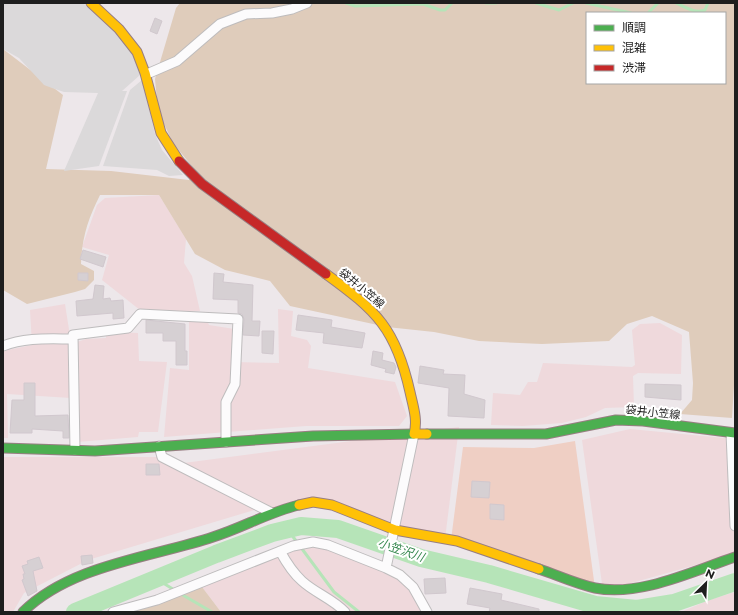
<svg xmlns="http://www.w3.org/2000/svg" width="738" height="615" viewBox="0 0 738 615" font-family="Montserrat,'Noto Sans JP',sans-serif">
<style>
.farmland{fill:#efd9dc}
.grass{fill:#efcfc4}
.forest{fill:#dfccbb;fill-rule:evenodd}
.parking{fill:#dbd9da}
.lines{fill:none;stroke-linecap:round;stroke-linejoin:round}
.stream{stroke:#b6e4b8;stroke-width:3}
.river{stroke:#b6e4b8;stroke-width:18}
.building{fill:#d6d0d3;stroke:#d1c8ce}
.street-casing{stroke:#bebcbd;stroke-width:11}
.fast-casing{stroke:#987e82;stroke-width:11}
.slow-casing{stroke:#987e82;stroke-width:11}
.jam-casing{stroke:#987e82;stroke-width:11}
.street{stroke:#fcfbfc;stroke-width:9}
.fast{stroke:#4caf50;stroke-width:9}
.slow{stroke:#ffc107;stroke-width:9}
.jam{stroke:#c62828;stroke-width:9}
.labels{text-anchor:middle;stroke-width:4;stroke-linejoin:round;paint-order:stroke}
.street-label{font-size:11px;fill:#1e1e1e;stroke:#fff}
.water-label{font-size:12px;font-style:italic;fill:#33864c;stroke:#fff}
</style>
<rect width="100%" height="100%" fill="#ede7ea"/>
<path class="farmland" d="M159,195L186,239L184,263L192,276L200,311L145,314L102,280L109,255L82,247L97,205L105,198Z
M65,304L70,336L71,398L7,394L8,438H3V351L32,345L30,310Z
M278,309L293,311L291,336L307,340L311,346L308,368L395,382L407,416L399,426H306L164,437L170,368L189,370V319L207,320L209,325L234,329L233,362L279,363Z
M660,323L682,335L681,374L638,373L633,376L634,407L605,408L586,417L562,423L523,426L491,425L493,393L520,395L528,382H537L543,363L632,367L635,365L632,330L640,324Z
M118,332L138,333L139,361L167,362L158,432H139L138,437L77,442V342L86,339L106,338V333Z
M459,427L445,539L307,503L272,513L261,508L88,560L24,593L13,612H3V457H162L176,464Z
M630,429L735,439V554L603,591L582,440Z
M321,544L405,579L426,612H221L199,583L280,551Z
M735,592V612H681L709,600Z"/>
<path class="grass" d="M575,441L595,588L451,540L463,447L534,448Z"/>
<path class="forest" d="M180,3H735V385H734L732,418L680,414L692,400L693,383L689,332L652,316L627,324L609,341L542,344L479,341L434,332L387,327L290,306L270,281L225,270L195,254L159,195H100C88,219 82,237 81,264L94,271V280L85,289L75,292L27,304L3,290V49L63,95L46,169L111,171L189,180L195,170L173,143L158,111L155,79L176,8ZM587,13H725V83H587Z
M199,583L221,612H112Z"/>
<path class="parking" d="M3,3H83L114,30L133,55L140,75L122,91H127L99,166L64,171L98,93L64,92L52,88L44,85L19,58L3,49Z
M142,80L155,134L162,150L183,175L169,176L157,170L103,166L130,90Z"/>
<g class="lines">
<path class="stream" d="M346,3L355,6L423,4L440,10H445L452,3
M486,3H496
M536,3L559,10L573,3
M586,3L631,13
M676,3C685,7 695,14 705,10L708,3
M648,13L658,3
M288,530L334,592L359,612
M155,578L176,591
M181,594L212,612"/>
<path class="river" d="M75,612L216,554L272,533L301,526L338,529L421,558L489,574L595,605L637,609L674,603L735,582"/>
</g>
<path class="building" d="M155,18L162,21L157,34L150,31Z
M83,250L106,257L103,267L80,259Z
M78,273H88V281L78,280Z
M214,273L224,274L223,282L253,285L252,321H260L259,336L243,335L244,319L242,314L238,313V300L213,299Z
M95,285L104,286L103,299L110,298L111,301L123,300L124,318L113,319V313L77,316L76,301L93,299Z
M298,315L332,320L331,327L365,333L362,348L323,343L324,333L296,330Z
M146,320L185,324V351H187V365H176V341H163V333H146Z
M262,331H274L273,354L262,353Z
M373,351L383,353L382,360L394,363L396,367L394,374L385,372L386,369L371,365Z
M420,366L444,370L443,374L465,375L464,394L485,400L484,418L448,416L449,388L418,383Z
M24,383H35V416L68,415L69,438H63V431L32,429V433H10L12,400H24Z
M645,384L681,385V400L645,397Z
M146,464H159L160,475H146Z
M472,481L490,482L489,498L471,497Z
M490,504L504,505V520L490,519Z
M92,555L93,563L82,565L81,556Z
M39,557L43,568L33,571L37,591L28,596L22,580L24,579L23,574H25L22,566L28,564L27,561Z
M445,578L446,593L425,594L424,579Z
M470,588L502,594L501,600L539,609V612H489L490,608L467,604Z"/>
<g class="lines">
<defs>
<path id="street" d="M147,74L177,61L220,24L246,14L272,13L292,9L307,3
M3,346C25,337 50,339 73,339
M731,433L735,526
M159,446L162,457L272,513
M75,450L73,335L128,328L140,314L238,319L235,384L226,402V442
M280,551C286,562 293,573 302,581C315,593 333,599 345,612
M386,568L414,434
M113,612L157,600L293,546L313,542L328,545L386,568L400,575L413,587L427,612"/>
<path id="fast" d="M427,434H546L616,420L643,421L735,433
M3,448L95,451L313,436L414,434
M539,569C557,575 576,584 595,588C640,597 693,571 735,557
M23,612C70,565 153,557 213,537C242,528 269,512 299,505"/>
<path id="slow" d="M91,3L119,29L137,52L145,73L161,133L179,161
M326,274C377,311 396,329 410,392C413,406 418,420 414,434H427
M299,505L313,502L332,505L395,530L457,541L539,569"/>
<path id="jam" d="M179,161L202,184L326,274"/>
</defs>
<use href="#street" class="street-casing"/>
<use href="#fast" class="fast-casing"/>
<use href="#slow" class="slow-casing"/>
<use href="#jam" class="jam-casing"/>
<use href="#street" class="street"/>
<use href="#fast" class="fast"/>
<use href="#slow" class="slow"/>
<use href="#jam" class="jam"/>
</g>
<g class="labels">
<g class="street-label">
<text transform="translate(362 288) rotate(40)" y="4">袋井小笠線</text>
<text transform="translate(653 412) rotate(6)" y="4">袋井小笠線</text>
</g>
<g class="water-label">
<text transform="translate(401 550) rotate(19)" y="4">小笠沢川</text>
</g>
</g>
<rect width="738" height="615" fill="none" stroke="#1e1e1e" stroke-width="8"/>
<rect x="586" y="12" width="140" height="72" fill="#ffffff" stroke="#a5a5a5"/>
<rect x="594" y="25" width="20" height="6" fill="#4caf50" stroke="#a5a5a5"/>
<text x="622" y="32" font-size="12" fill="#1e1e1e">順調</text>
<rect x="594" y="45" width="20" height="6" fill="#ffc107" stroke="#a5a5a5"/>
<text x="622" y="52" font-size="12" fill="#1e1e1e">混雑</text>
<rect x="594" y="65" width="20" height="6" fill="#c62828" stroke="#a5a5a5"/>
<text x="622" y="72" font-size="12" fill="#1e1e1e">渋滞</text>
<g transform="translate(706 583) rotate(24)" stroke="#ffffff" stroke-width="3" paint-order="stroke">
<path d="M0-3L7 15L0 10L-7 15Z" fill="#1e1e1e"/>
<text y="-6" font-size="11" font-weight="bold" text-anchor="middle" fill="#1e1e1e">N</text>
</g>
</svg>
